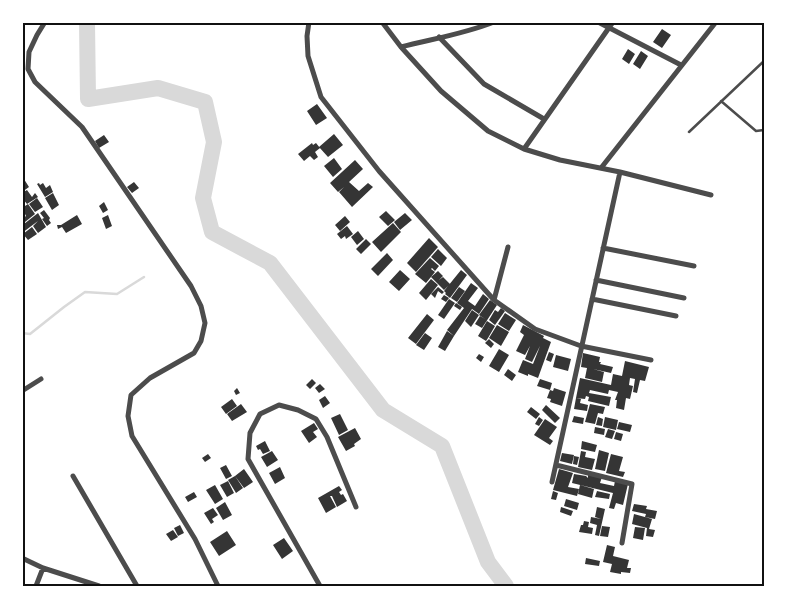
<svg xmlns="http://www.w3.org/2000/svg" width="787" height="609" viewBox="0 0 787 609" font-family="'DM Sans',sans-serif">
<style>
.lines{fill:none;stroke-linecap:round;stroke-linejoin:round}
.stream{stroke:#d9d9d9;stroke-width:2.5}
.river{stroke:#d9d9d9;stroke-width:16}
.building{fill:#353535}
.service{stroke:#4c4c4c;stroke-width:2.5}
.minor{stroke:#4c4c4c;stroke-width:5}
.neatline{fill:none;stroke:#111;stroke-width:2}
</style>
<rect width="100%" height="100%" fill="#fff"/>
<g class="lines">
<path class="stream" d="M22,333L30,334L64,307L85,292L117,294L144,277"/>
<path class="river" d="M87,22L88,99L158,88L205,102L214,142L203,198L212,232L270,263L383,410L442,446L488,562L506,586"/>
</g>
<path class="building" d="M662,29L671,35L662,48L653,42Z
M628,49L635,54L629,64L622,59Z
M641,51L648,56L640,69L633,64Z
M317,104L327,118L316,125L307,111Z
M334,134L343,145L328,157L319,147Z
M104,135L109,142L99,148L95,141Z
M312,143L313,145L316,143L320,148L315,152L318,157L314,160L310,156L304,161L298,154Z
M334,158L342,169L333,177L324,166Z
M355,160L363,169L349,182L359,191L368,183L373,187L352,207L339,192L344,187L338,192L330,183Z
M22,176L29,187L22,192Z
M134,182L139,188L132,193L127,187Z
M39,183L40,185L43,183L46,188L50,185L53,192L45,197L37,184Z
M27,190L32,197L35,193L38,197L27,204L22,198V193Z
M53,193L59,205L52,210L45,198Z
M37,198L43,207L35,212L29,204Z
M104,202L108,210L103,213L99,206Z
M28,204L35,214L25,222L22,219L26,216L22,208Z
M44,210L50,218L49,220L51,223L47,226L42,219L44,218L40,213Z
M386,211L395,220L388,226L379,217Z
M38,213L46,227L38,233L33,226L38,221L22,233V222L24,224Z
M405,213L412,220L400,230L394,222Z
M77,215L82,224L66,233L62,227L58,229L57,225H61Z
M108,215L112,226L106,229L102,218Z
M345,216L350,222L340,231L335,225Z
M393,223L401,232L381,252L372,242Z
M347,226L353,234L346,239L345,236L341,239L337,234Z
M32,227L37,234L28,240L23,234Z
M358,231L364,239L357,245L351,237Z
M429,238L438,247L416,272L407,263Z
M366,239L371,244L361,254L356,249Z
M438,249L447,258L441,266L431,257Z
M387,253L393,260L378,276L371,269Z
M430,258L439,266L435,271L432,268L431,269L435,272L426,283L415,274Z
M400,270L410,279L399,291L389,282Z
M461,270L467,275L450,298L445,294L446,293L444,291Z
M438,271L443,276L439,280L443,277L450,284L444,290L431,277Z
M431,279L438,285L426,300L419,293Z
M471,283L478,288L468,301L475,306L483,294L489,299L479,314L472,309L454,336L447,330L464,308L457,303Z
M438,287L444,292L442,294L438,291L435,298L431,294Z
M459,287L465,291L457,302L451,298Z
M444,295L449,298L446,302L441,299Z
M449,299L455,303L444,319L438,315Z
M490,300L497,305L482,328L475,324L480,316L485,319L479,315Z
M456,303L462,307L460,310L454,306Z
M501,308L505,311L495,325L489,320L495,310L498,312Z
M472,310L479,315L471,327L465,321Z
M505,313L516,320L509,331L498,324Z
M427,314L434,320L416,344L408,338Z
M487,321L495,326L488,338L484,336L488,338L486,341L478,336Z
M497,325L509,332L501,346L489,338Z
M523,325L544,336L543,338L551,342L538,378L528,374V376L518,372L523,360L533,364L540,346L532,362L525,359L530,346L525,355L516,351L524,335L520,332Z
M447,331L454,336L445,351L438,347Z
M425,333L432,338L424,350L416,345Z
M489,339L494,344L491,348L485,343Z
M499,349L509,355L499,372L489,366Z
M549,352L554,354L551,362L546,360Z
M583,353L600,357L599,362H601L600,364L613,367L611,373L593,369L604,372L602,382L585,378L587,368L581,367Z
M479,354L484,357L481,362L476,358Z
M556,355L571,359L568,371L553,367Z
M625,361L649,367L645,381L640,380L637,393L633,392L635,379L630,378L629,385L633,386L630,399L626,398L624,410L616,408L617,400H615L618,392L609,390L608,394L590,390L589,393L611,397L609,406L588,401L589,397L586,396L585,399L576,398L580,378L611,385L613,374L622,376Z
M508,369L516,375L512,381L504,375Z
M312,379L316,383L310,389L306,385Z
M540,379L552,383L550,390L537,386Z
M320,384L325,389L319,393L315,388Z
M237,388L240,393L236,395L234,391Z
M554,388L566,392L562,406L550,402L551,399L547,398L550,390L553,391Z
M325,396L330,403L323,408L319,400Z
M576,398L581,399L580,403L588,405L587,411L574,409Z
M232,399L237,406L226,414L221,407Z
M241,404L247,412L232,421L227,414Z
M590,404L605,407L603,414L598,413L595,424L585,422Z
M546,405L560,418L555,423L542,410Z
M531,407L540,414L536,419L527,412Z
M340,414L348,430L339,435L331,418Z
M574,416L584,418L583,424L572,422Z
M539,417L543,420L539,426L535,424Z
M598,417L603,419L602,426L596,425Z
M605,417L618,420L616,430L603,427Z
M545,419L557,427L549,438L553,441L550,445L534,435Z
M619,422L632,425L630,432L617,429Z
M314,423L318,429L313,432L317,437L309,443L301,431Z
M595,427L605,429L604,435L594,433Z
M355,428L361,439L354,444L355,446L346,451L338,437Z
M608,429L615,431L612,439L605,437Z
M616,432L623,434L621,441L614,439Z
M265,441L270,451L263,454L260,449L258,450L256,446Z
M582,441L597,445L595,452L581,449Z
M599,450L609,453L605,471L595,469Z
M272,451L278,460L267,467L261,457Z
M581,451L586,452L585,457L595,459L592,470L578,467Z
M562,453L574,455L572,464L560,461Z
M208,454L211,458L205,462L202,458Z
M611,454L623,457L619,471L625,472L623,477L606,473Z
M574,456L579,457L577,465L573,464Z
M226,465L232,476L226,479L220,468Z
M280,467L285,478L275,484L269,473Z
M244,469L253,482L244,488L235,476Z
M559,469L573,473L568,487L579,489L577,496L553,490Z
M574,474L586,476L588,478V474L602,477L600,483L614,486L615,481L628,484L623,505L616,503L614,509L609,508L613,493L572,483Z
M235,476L243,488L236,493L228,480Z
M228,481L234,493L227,497L220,485Z
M215,485L223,499L215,504L206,490Z
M580,485L594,489L592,498L578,494Z
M339,486L342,490L339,492L341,495L343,494L347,501L337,507L332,496H330L336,507L326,513L318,498Z
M553,491L558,493L556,500L551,499Z
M597,491L610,494L609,499L595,497Z
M194,492L197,497L188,502L185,497Z
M566,499L579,503L577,510L564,506Z
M225,502L232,515L223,520L216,508Z
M634,504L647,506L646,509L657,511L655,519L645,517L646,514L632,511Z
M561,507L573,511L571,516L560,512Z
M597,507L605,509L599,536L595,535L597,525L590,523L591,517L601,519L595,517Z
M213,508L218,515L212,519L214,522L211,524L204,513Z
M634,514L652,519L649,529L655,530L653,537L646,536L647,528L632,524Z
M584,521L589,522L588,527L593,528L592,534L579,532L581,525H583Z
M180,525L184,533L178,536L174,528Z
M602,526L610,527L608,537L600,536Z
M635,527L645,528L643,540L633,538Z
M173,530L178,537L171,541L166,534Z
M227,531L236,545L219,556L210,542Z
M284,538L293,551L282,559L273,545Z
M607,545L615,547L613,556L629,560L627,568H631L630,573L621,572V574L610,572L612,564L603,562Z
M586,558L600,561L599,566L585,564Z"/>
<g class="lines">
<path class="service" d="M721,101L756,131L764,130
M689,132L764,61"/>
<path class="minor" d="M45,22L37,35L29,52L28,69L35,82L82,127L191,286L201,306L205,323L201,341L194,353L150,378L131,395L128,416L132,436L195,539L218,586
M309,22L307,36L308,56L321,97L379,171L494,300L535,329L581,346L651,360
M382,22L401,47L441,91L488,131L524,149L560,160L620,172L711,195
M598,22L681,65
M439,37L484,84L544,119
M401,47C432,39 464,34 494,22
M524,149L613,22
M601,168L716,22
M603,248L694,266
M596,280L684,298
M592,299L676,316
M494,300L508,247
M22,391L41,379
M556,465L632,484L622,543
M73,476L137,586
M552,482L620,172
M22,558L43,568L99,586
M36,586L43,568
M320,586L248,459L250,433L260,414L279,405L298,410L316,419L327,437L356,507"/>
</g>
<rect width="787" height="609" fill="none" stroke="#ffffff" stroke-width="48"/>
<rect x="24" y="24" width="739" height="561" class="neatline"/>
</svg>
